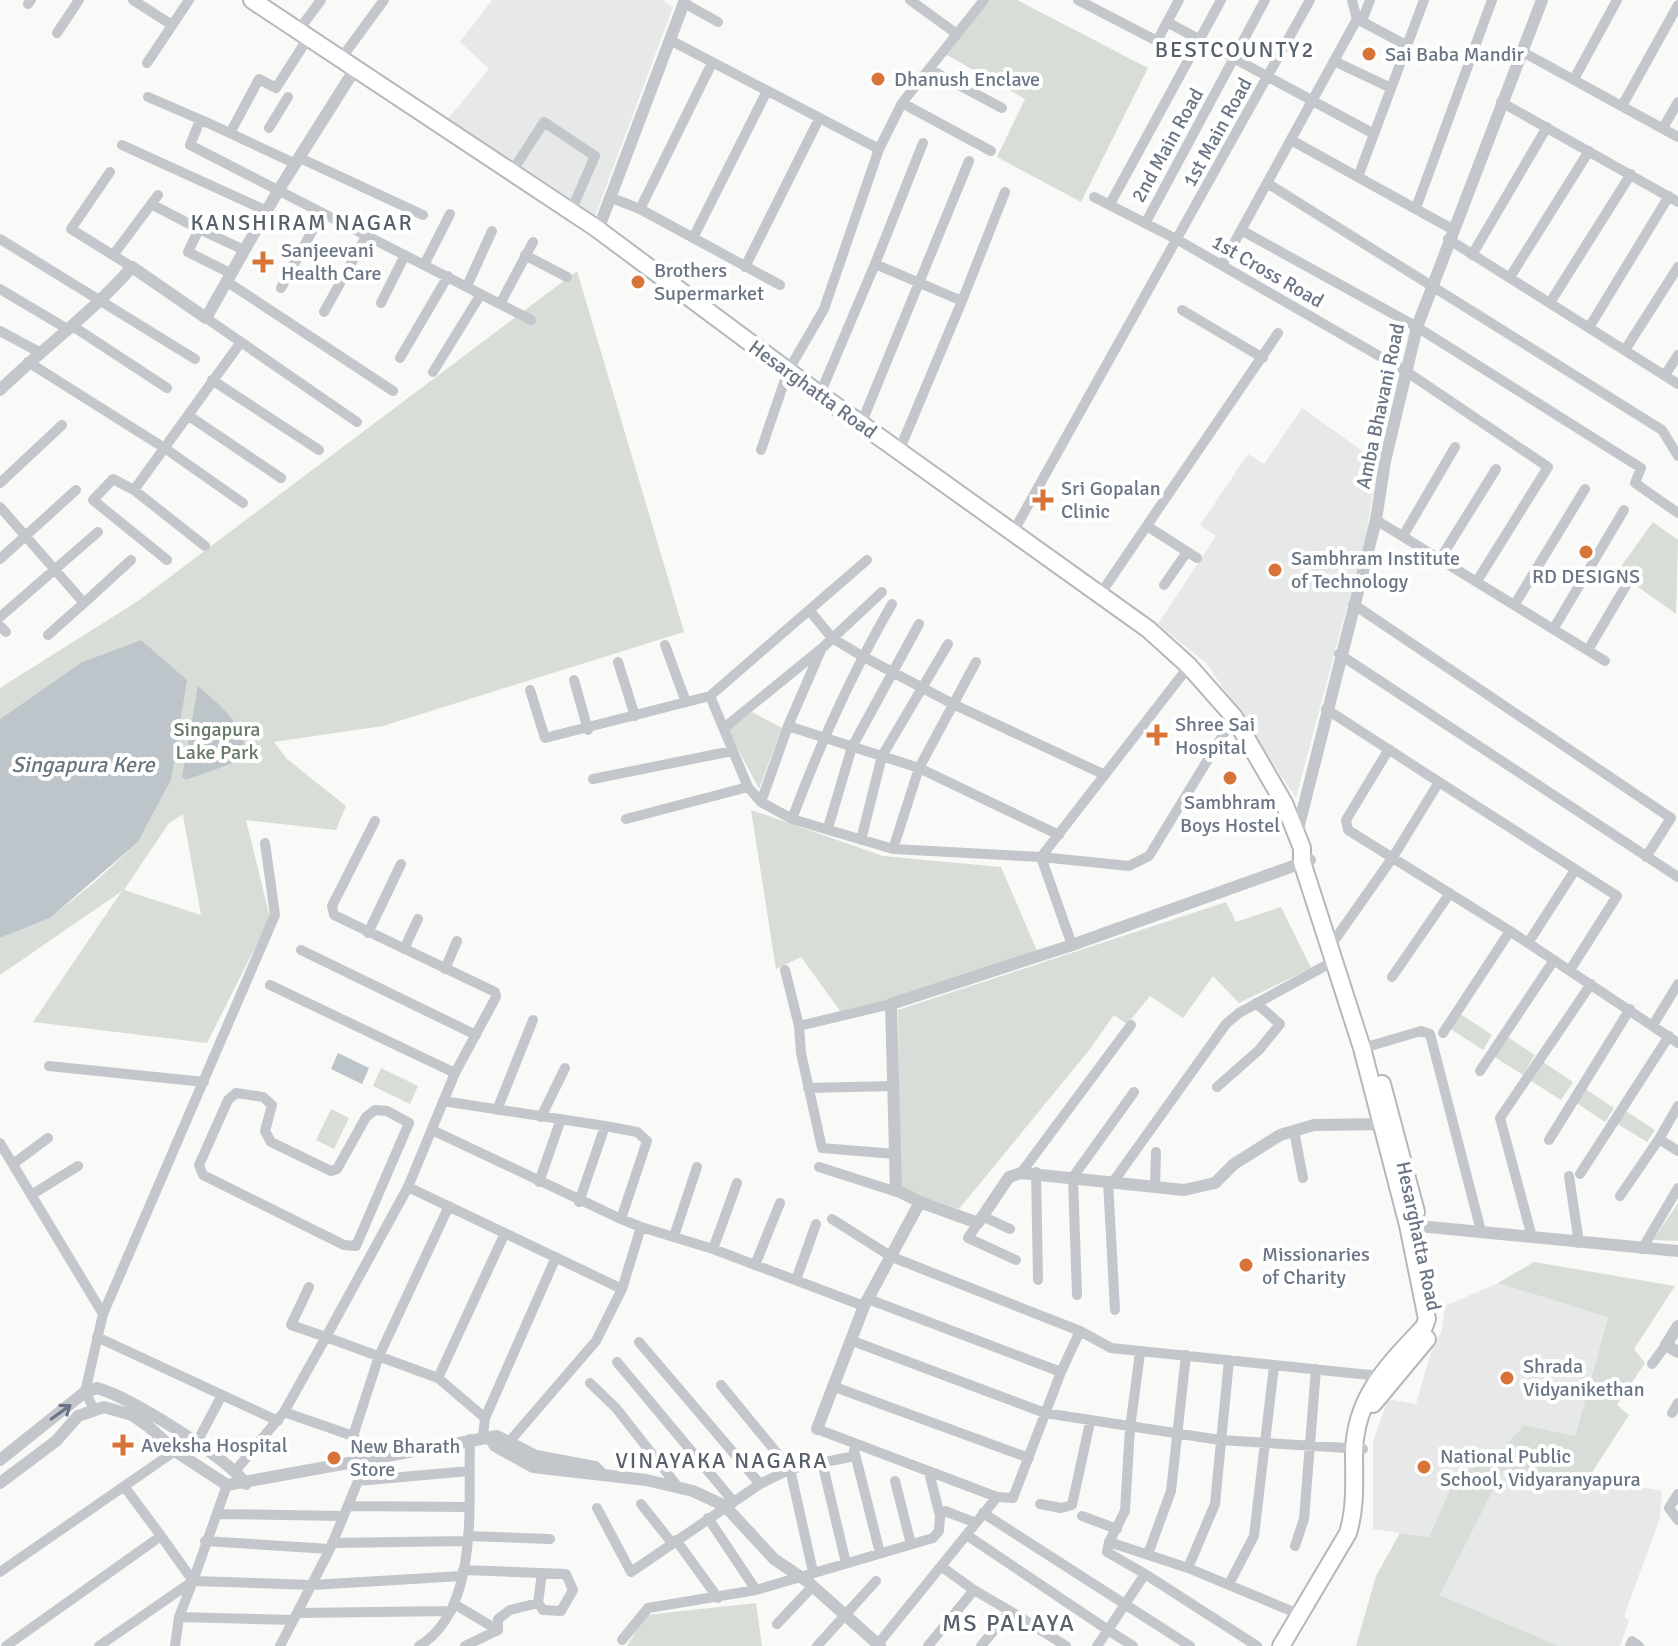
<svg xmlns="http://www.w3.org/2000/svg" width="1678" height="1646" viewBox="0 0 1678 1646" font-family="Signika,sans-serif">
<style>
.built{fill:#e7e8e8}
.green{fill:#d8ded7;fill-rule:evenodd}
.water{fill:#bdc5cb}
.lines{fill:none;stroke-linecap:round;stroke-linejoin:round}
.primary-casing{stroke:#b4b8bd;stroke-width:20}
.minor{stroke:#c3c6ca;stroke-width:10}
.tertiary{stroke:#c3c6ca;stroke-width:12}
.primary{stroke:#fff;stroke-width:16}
.oneway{stroke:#6a7686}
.poi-dot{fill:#d87438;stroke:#fff;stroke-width:3}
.labels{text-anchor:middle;stroke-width:8;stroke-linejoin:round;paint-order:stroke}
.poi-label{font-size:20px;fill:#6a7686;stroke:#fff;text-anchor:start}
.street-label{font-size:20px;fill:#6a7686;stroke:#fff}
.park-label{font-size:20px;fill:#667965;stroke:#fff}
.neighbourhood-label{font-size:22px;letter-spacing:2px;fill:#58606c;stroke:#fff}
.water-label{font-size:22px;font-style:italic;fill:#677681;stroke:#fff}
.quarter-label{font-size:24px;letter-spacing:2px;fill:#58606c;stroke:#fff}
</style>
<rect width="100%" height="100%" fill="#f9f9f7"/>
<path class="built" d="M492,0H663L673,7L594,219L447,120L489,69L460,42Z
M1302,408L1378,462L1366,535L1296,798L1207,664L1158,624L1216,536L1200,525L1248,454L1264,464Z
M1498,1283L1608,1316L1575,1436L1524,1425L1495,1457L1456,1476L1429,1537L1373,1529V1441L1388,1399L1416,1404L1431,1352L1442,1330L1445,1306Z
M1503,1469L1589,1477L1662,1491L1660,1518L1624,1616L1629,1620L1620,1646H1559L1440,1595Z"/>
<path class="green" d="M990,0H1017L1148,68L1081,202L997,157L1025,99L945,54Z
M577,271L684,632L383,726L274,742L287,759L346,806L336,830L246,820L270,918L207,1043L33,1022L122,891L0,975V938L50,918L96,881L138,842L171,780L141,640L82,662L0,719V688L138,601ZM182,815H183L201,915L124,890L169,823Z
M1653,522L1678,540L1676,614L1617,572Z
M752,712L782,728L759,789L728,730Z
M751,810L883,856L1001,867L1038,953L843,1015L801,957L776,969Z
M1226,902L1236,922L1281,907L1311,968L1239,1003L1213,976L1183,1018L1150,996L1127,1024L1114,1015L1090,1049L959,1209L900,1189L898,1010Z
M1459,1013L1492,1035L1483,1050L1449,1028Z
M1506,1036L1535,1055L1523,1075L1493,1056Z
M1543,1062L1573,1082L1561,1100L1531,1081Z
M381,1068L418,1086L410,1104L373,1086Z
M1584,1088L1614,1108L1605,1122L1575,1102Z
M331,1109L349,1118L334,1149L316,1140Z
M1624,1110L1655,1130L1647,1142L1616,1123Z
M1678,1203V1241L1653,1240Z
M1534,1262L1675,1286L1634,1349L1645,1363L1617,1405L1629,1415L1589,1477L1503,1470L1440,1595L1559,1646H1356L1376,1576L1400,1533L1429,1537L1456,1476L1495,1457L1524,1425L1575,1436L1608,1317L1498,1283Z
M756,1603L762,1646H627L646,1615Z"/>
<path class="water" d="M141,640L187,680L171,780L138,842L50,918L0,938V719L82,662Z
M198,686C219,705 250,728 244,759L186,780L182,777Z
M338,1053L369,1068L362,1084L331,1069Z"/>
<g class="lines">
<defs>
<path id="primary" d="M252,0L596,228L815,391L1148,629L1189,666L1234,717L1284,803L1302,848V862L1362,1048L1408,1225L1427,1319L1424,1327C1388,1365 1355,1397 1354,1453C1354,1480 1356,1507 1348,1533L1281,1646
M1382,1084L1416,1212
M1373,1404L1427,1339"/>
</defs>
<use href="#primary" class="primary-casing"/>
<path class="minor" d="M133,0L172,25
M910,0L957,34
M1078,0L1157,41L1179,0
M1352,0L1357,19L1406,45
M684,3L718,22
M28,4L31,0
M1362,21L1370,0
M1167,22L1374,134
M298,31L321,0
M57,33L79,0
M670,40L879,149L824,309L788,371L761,450
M1521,51L1678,137
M340,60L384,0
M1334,61L1391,88
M147,63L189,0
M712,63L640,209L780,285
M929,69L1002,108
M1574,79L1617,0
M148,97L206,122
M1501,102L1678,202
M902,103L991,151
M1622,106L1678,5
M269,128L288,97
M1663,128L1678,102
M230,133L259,79L276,88L308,38
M1291,140L1452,229
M122,145L267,211
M879,149L902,103L984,0
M300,158L423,215
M296,164L206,122L199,123L190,145L531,320
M110,172L71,229L132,267
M511,173L544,122L595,156L571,211
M1358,177L1424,0
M1267,183L1662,430L1678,456
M1094,197L1178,240L1407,372L1548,467L1477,581
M612,198L640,209
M151,204L199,229
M1110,204L1221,0
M1416,208L1492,0
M1146,222L1265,0
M1241,230L1417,327L1641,468L1635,483L1678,513
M693,238L767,91
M0,239L195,359
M1448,239L1678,384
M114,254L158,195
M525,255L567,277
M1472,255L1547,127
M875,264L923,143
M424,265L450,214
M1222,265L1357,19
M745,267L819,119
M230,273L188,252L199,229L244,250
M1510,277L1589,151
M226,281L393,391
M467,286L492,231
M281,288L322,213
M0,289L69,330
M962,301L1005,192
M1551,301L1631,174
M381,303L405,255
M500,304L533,242
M1182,310L1263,358
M324,312L367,235
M206,318L357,422
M1590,326L1669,196
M74,327L167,388
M0,331L39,352
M1625,350L1678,267
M400,358L448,276
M28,362L166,449L243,503
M433,372L481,294
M1665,375L1678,355
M212,380L319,450
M820,394L875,264L962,301L899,451
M189,416L281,478
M861,424L969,161
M0,483L62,425
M134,490L241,342
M0,507L84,603L48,635
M1376,520L1605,661
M1147,526L1197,558
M1012,534L1310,0
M1403,536L1455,447
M0,559L76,490
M1440,559L1496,469
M167,560L93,500L113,479L134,490L205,546
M1164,585L1187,552
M1101,593L1278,333
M84,603L131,560
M1353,604L1671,818L1646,857
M1515,604L1585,489
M810,611L832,638L862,656L953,704L1105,775
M0,617L98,532
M0,626L6,632
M1554,628L1624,510
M665,645L686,702
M1588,650L1627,584
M1339,654L1678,877
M618,662L635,716
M574,680L588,730
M530,690L545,738L710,696L867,560
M710,696L748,787L761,802L792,819L893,849L1041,857L1189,666
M1326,709L1439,782
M788,726L821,650
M724,728L821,649L882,592
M1389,749L1346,820L1348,830L1510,931L1678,1043
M593,779L732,751
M761,802L788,726L919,768L1059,835
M626,819L748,787
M792,819C820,744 852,673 892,604
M375,821L332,906L334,915L495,992L496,997L455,1073L408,1187L326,1337L438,1378L485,1418L483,1436
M828,828L852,747L919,624
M861,840L882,756L948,644
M893,849L919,768L976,662
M368,933L401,864
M1327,940L1336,938L1393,857L1439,782L1617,896L1570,970
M1528,943L1575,870
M1072,945L1041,857L1129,866L1149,856L1234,717
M404,949L418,919
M301,950L476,1035
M445,969L457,941
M785,970L799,1026
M1392,977L1450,893
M270,985L455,1073
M891,1004L799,1026L801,1053L822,1148L895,1154
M1653,1025L1678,984
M1443,1033L1510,931
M1370,1046L1421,1031L1430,1034L1481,1231
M49,1066L204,1082
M1480,1071L1554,960
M1217,1087L1259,1050L1280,1024L1256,1003
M808,1088L893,1086
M236,1093L263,1097L272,1105L265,1131L271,1142L331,1171L337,1169L366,1117L375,1110L387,1111L409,1123L356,1246L344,1245L203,1175L199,1165L228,1100Z
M443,1101L605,1126L637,1132L647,1141L621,1219L641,1227L622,1289L596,1341L509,1442
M1678,1106L1659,1139L1678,1151
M497,1110L533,1020
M541,1117L565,1068
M432,1130L621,1219
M1294,1131L1303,1178
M1549,1140L1630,1009
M0,1143L103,1314
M13,1164L48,1138
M819,1167L897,1192
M1036,1172L1038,1280
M1021,1173L1131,1025
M1580,1174L1669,1036
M1569,1176L1579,1243
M1108,1181L1115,1310
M539,1182L561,1119
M1113,1182L1226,1024L1239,1013L1334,961
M408,1187L622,1289
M1155,1187L1156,1152
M31,1195L78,1166
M1620,1196L1659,1139
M579,1202L605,1126
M982,1216L1010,1229
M832,1219L892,1257L1080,1331L1111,1348L1379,1376
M978,1223L968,1238L1016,1260
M641,1227L713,1249L864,1306
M674,1236L697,1167
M1532,1237L1500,1118L1591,984
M713,1249L737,1183
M1642,1249L1678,1188
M755,1265L780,1203
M796,1280L816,1224
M1077,1295L1073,1177L1134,1092
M868,1299L1061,1372L1080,1331
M97,1337L278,1421
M850,1340L1045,1413L1220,1440L1363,1449
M639,1342L760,1484
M1140,1353L1130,1428L1125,1511L1109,1542L1188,1568L1301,1615
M617,1362L733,1501
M1652,1364L1666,1345
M438,1378L505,1233
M590,1383L616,1408L678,1487
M721,1385L790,1469L813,1572
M832,1386L1029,1458
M94,1409L85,1392L103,1314L275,915L265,843
M284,1412L326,1337L291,1325L309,1287
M1672,1413L1678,1403
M485,1418L556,1257
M817,1429L997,1497
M353,1436L379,1356L449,1206
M196,1444L222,1395
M854,1450L880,1553
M822,1462L846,1563
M236,1470L284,1412L353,1436L374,1456
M929,1472L940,1516
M358,1481L469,1471
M895,1481L911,1544
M1678,1494L1669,1508L1678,1520
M641,1504L672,1543
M1040,1504L1061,1508L1072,1505L1090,1422
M348,1506L468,1507
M597,1508L631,1572L760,1484L790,1469L855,1456
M983,1513L1190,1646
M217,1514L343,1516
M1082,1516L1117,1529
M708,1518L756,1590L933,1538L939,1531L940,1516L945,1511L976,1523
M161,1536L193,1581L179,1617L175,1646
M468,1536L550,1539
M968,1536L1108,1630L1145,1574L1257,1646
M676,1540L718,1598
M205,1541L330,1549
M1109,1542L1107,1552L1145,1574
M332,1543L467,1541
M1295,1546L1304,1519L1316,1369
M1148,1554L1171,1491L1186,1355
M942,1567L974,1590
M1188,1568L1215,1504L1229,1360
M463,1570L566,1574L573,1590L561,1611L543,1610L538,1603L510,1610L498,1619V1630L465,1646
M0,1572L175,1451
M193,1581L312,1585L462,1576
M1229,1584L1254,1536L1274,1366
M538,1603L542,1573
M454,1604L498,1630
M297,1613L451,1611
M179,1617L293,1620
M777,1624L813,1586
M622,1640L648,1608L756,1590
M878,1644L997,1497L1013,1498L1061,1372
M6,1646L161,1536L124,1486
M99,1646L193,1581L227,1485
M280,1646L330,1549L368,1457
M419,1646C480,1610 468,1501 470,1439
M817,1646L876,1581
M928,1646L974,1590L1010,1611
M981,1646L1010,1611L1066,1646
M1097,1646L1108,1630L1133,1646
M1630,1646L1632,1641L1639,1646"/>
<path class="tertiary" d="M598,230L685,0
M0,390C44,347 92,313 132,267L206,318L278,191L355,69
M1297,833L1376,520L1385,461L1417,327L1542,0
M920,1202L896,1190L891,1004L1072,945L1310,860
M1408,1225L1678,1251
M1678,1326L1666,1345L1678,1352
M817,1429L864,1306L920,1202L978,1223L1009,1177L1021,1173L1184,1190L1215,1183L1234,1164L1280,1135L1314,1125L1387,1124
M490,1438L495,1446L533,1467L646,1480L693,1491L725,1506L774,1559L808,1582L880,1646
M0,1460L85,1392L97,1388C130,1397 226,1457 246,1484
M0,1483L56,1441L78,1416L104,1407L132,1415L148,1426L175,1451L227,1485L497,1436L536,1456L595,1467L601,1473"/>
<use href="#primary" class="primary"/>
</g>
<defs><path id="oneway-shaft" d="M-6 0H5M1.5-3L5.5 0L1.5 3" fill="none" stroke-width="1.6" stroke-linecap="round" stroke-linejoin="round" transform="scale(2)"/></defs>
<use class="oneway" href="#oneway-shaft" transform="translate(61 1412) rotate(-36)"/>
<g class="poi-dot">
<circle cx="1369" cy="54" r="8"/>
<circle cx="878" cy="79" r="8"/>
<path d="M259 250h8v8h8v8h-8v8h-8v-8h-8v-8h8z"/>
<circle cx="638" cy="282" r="8"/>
<path d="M1039 488h8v8h8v8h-8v8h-8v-8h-8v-8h8z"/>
<circle cx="1586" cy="552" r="8"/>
<circle cx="1275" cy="570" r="8"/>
<path d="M1153 723h8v8h8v8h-8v8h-8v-8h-8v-8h8z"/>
<circle cx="1230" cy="778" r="8"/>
<circle cx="1246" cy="1265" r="8"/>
<circle cx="1507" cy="1378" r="8"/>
<path d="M119 1433h8v8h8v8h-8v8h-8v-8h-8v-8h8z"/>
<circle cx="334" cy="1458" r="8"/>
<circle cx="1424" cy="1467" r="8"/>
</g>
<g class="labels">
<g class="poi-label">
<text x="1385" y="61">Sai Baba Mandir</text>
<text x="894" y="86">Dhanush Enclave</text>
<text x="281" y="257">Sanjeevani<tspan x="281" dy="23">Health Care</tspan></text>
<text x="654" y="277">Brothers<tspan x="654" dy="23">Supermarket</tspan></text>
<text x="1061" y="495">Sri Gopalan<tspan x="1061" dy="23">Clinic</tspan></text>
<text x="1291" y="565">Sambhram Institute<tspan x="1291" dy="23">of Technology</tspan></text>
<text x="1586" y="583" text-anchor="middle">RD DESIGNS</text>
<text x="1175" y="731">Shree Sai<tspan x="1175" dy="23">Hospital</tspan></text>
<text x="1230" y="809" text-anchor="middle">Sambhram<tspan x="1230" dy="23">Boys Hostel</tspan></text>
<text x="1262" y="1261">Missionaries<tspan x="1262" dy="23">of Charity</tspan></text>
<text x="1523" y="1373">Shrada<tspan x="1523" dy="23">Vidyanikethan</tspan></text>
<text x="141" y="1452">Aveksha Hospital</text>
<text x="350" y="1453">New Bharath<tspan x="350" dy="23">Store</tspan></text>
<text x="1440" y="1463">National Public<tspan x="1440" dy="23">School, Vidyaranyapura</tspan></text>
</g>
<g class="street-label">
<text transform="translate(1217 132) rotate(-61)" y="7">1st Main Road</text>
<text transform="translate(1167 145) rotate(-61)" y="7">2nd Main Road</text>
<text transform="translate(1268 271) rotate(30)" y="7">1st Cross Road</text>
<text transform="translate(813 389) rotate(36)" y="7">Hesarghatta Road</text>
<text transform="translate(1380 406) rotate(-78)" y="7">Amba Bhavani Road</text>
<text transform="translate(1419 1236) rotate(78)" y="7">Hesarghatta Road</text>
</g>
<g class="park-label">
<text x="217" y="736">Singapura<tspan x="217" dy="23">Lake Park</tspan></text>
</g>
<g class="neighbourhood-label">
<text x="1235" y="57">BESTCOUNTY2</text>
<text x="302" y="230">KANSHIRAM NAGAR</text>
<text x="722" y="1468">VINAYAKA NAGARA</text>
</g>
<g class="water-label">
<text x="83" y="772">Singapura Kere</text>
</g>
<g class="quarter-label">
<text x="1009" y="1631">MS PALAYA</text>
</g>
</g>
</svg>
